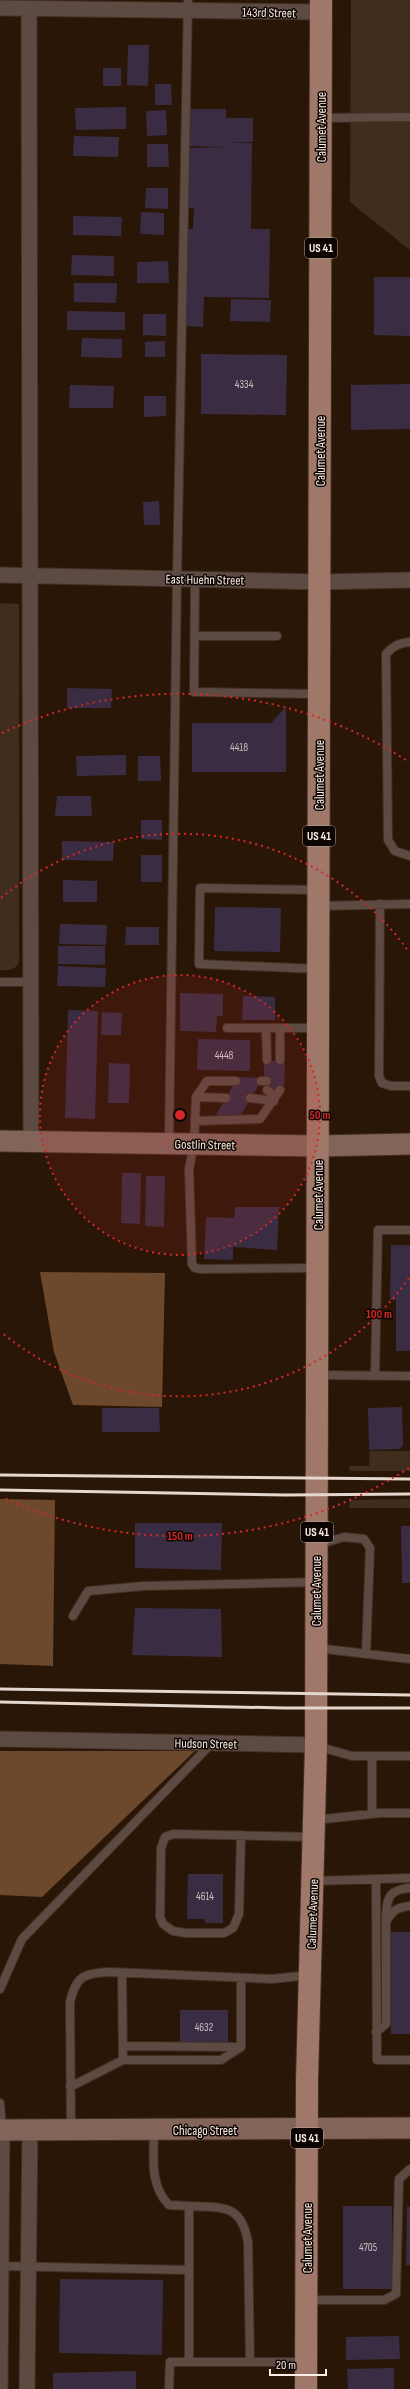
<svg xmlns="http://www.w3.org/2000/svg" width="410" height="2389" viewBox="0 0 410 2389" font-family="'Sofia Sans Condensed',sans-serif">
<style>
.green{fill:#402d1d}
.forest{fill:#6c482c}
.building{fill:#3a2d43}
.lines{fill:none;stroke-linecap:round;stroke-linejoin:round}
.lane-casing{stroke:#433022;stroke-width:10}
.street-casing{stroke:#433022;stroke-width:17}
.secondary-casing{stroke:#433022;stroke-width:23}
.primary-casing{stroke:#433022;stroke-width:24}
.lane{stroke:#5d4a43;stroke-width:8}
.street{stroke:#5d4a43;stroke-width:15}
.secondary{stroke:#836458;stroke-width:21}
.primary{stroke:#9f7869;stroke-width:22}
.rail{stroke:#e6d7cd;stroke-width:3}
.ring{fill:none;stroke:#d62828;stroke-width:2;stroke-dasharray:2 4}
.labels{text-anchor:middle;stroke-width:3;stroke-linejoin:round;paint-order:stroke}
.number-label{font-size:11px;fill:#ccbebc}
.shield{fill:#0c0502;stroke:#b4a8a0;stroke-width:1}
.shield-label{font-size:12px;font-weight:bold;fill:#fceee4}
.street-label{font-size:13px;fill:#fceee4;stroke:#0c0502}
.centre{fill:#d62828;stroke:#0c0502;stroke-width:2}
.ring-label{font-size:12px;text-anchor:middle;font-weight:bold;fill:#d62828;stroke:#0c0502;stroke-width:3;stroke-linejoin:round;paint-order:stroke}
</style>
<rect width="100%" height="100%" fill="#2a1607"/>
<path class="green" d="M351,0H410V250L350,202Z
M0,603L19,604V963C14,971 8,970 0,970Z
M370,1451H410V1471H350L349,1466H369Z
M410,1499V1508H349L350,1500Z"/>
<path class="forest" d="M40,1272L165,1273L162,1407L73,1405L54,1352Z
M0,1499L55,1500L53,1666L0,1664Z
M0,1751H195L42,1897L0,1895Z"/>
<path class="building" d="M128,45H149L148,86L127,85Z
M103,68H121V86H103Z
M155,84H171L172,105H155Z
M126,107V129L76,130L75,108Z
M185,109H226V118H253V142L226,143H252L251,229H270L269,298L204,297L203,327L184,326L185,229H193L194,208H187V148L226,147L185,146Z
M166,110L167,135L147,136L146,111Z
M74,136L119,137L118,157L73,156Z
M147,144H168L169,167H147Z
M146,188H168V209L145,208Z
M141,212L164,213V235L140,234Z
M73,216L122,217L121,236L73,235Z
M72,255L114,256V276L71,275Z
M168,261L169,283H137V262Z
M374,277H410V336L374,335Z
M74,283H117L116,303L74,302Z
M231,299L271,300L270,322L230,321Z
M67,311L125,312V330H67Z
M143,314H166V336L143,335Z
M82,338L122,339V358L81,357Z
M165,341V357H145V342Z
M201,354L287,355L286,415L201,414Z
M410,384V429L351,430V385Z
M70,385L114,386L113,408H69Z
M144,396H166V416L144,417Z
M159,501L160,525H144L143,502Z
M67,688L112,689L111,708H67Z
M286,707V772H192V723H271Z
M126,755V775L77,776L76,756Z
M138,756H160L161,781H138Z
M57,796H91L92,816H55Z
M141,820H162V840L141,839Z
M62,841L114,842L113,861L62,860Z
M141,855H162V882H141Z
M63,880L97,881V902H63Z
M215,907L281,908L280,952L214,951Z
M60,924L107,925L106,945L59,944Z
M126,927H159V945H125Z
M58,946H105V965L58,964Z
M58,966L106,968L105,987L57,986Z
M180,993L223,994V1016H217L216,1032L180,1031Z
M243,996L275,997V1020H242Z
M68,1010L98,1011L95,1119L65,1118Z
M102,1012L122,1013L121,1035H101Z
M198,1039L250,1040V1071L197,1070Z
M264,1061H285L284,1090H264Z
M109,1063L130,1064L129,1103H108Z
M238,1077L263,1078L239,1118L216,1115Z
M122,1173H141L140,1224L121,1223Z
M146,1176H165L164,1227L145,1226Z
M235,1207H279L277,1250L233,1247V1260L204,1259L206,1217L234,1218Z
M391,1245H410V1351H396V1300H390Z
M402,1407L403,1445L400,1449L369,1450L368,1408Z
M102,1408H159L160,1432H102Z
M135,1523H222L221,1570L135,1568Z
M401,1526H410V1583H402Z
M135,1608L221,1609L222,1657L132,1655Z
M188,1874H223V1923H205V1919H187Z
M391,1932H410V2034H391Z
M180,2010H228V2044H180Z
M343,2206H392L393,2289H343Z
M407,2207H410V2265H406Z
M60,2279L163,2280L162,2355L59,2353Z
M399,2336L400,2359L346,2360V2337Z
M394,2368V2389H348L347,2369Z
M136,2371V2389H53V2373Z"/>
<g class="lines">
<defs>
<path id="lane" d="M322,118L410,117
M195,579L194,692L318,694
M195,636H277
M410,642C399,643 393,646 386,654L388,840L395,851L410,856
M317,890L200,888L199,964L318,969
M380,904L379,1076L382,1083L391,1086H410
M319,906L410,904
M0,982H31
M227,1028H266L267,1060
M266,1028H317
M280,1028V1060
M236,1081H207L196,1097L194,1144L189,1169L192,1264L195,1268L201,1269L317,1268
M261,1081H267
M267,1090L274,1096
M196,1097L226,1098
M250,1098L274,1101
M195,1121L260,1119L280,1090
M169,1143L177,579L188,0
M318,1375L410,1376
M375,1376L378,1230H410
M317,1545L344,1537L364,1539L370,1548L366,1654
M73,1616L88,1591L144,1586L316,1582
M317,1648L410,1659
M316,1746L352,1756H410
M372,1756V1814
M315,1820L380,1813H410
M241,1835L239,1914L233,1928L224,1933H186L173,1931L163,1924L160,1917L161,1848L165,1837L173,1834L313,1837
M376,1879L377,2060H410
M313,1881L410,1878
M386,1920C387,1900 386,1890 410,1888
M122,1973L123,2060
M0,1989L22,1939L212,1743
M376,2032L386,2024V1922C392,1911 397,1907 410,1906
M123,2046L241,2047
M70,2087L123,2060H221L241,2047V1978
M0,2103L2,2129
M71,2129L70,2002C76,1976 84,1973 110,1972L272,1979L309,1975
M154,2130C154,2157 149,2185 169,2205L189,2206
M0,2266L189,2270
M307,2300H384L396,2294L399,2179L410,2169
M189,2362V2206C223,2208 241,2203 248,2242L250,2361
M169,2389L170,2362H306"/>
<path id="street" d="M0,8L321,12
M29,9L31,1142
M0,575L320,582L410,580
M0,1739L316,1745
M0,2389L2,2130
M27,2389L30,2129"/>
<path id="secondary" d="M0,1141L318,1146L410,1144
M0,2130L410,2128"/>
<path id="primary" d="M306,2389L307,2080L316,1745L321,0"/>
</defs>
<use href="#lane" class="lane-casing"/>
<use href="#street" class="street-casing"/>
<use href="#secondary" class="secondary-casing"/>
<use href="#primary" class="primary-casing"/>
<use href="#lane" class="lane"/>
<use href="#street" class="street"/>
<use href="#secondary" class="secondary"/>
<use href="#primary" class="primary"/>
<path class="rail" d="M0,1475L410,1479
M0,1490L286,1495L410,1494
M0,1689L410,1695
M0,1702L284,1708H410"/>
</g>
<circle cx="180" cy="1115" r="140" fill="#d62828" fill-opacity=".12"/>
<g class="ring">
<circle cx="180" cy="1115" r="140"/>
<path d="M409 1278A281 281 0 0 1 1 1332M1 898A281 281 0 0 1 409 952"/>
<path d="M409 1468A421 421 0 0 1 2 1497M2 733A421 421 0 0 1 409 762"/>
</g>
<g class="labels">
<g class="number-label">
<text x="244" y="388">4334</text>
<text x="239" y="751">4418</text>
<text x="224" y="1059">4448</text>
<text x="205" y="1900">4614</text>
<text x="204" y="2031">4632</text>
<text x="368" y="2251">4705</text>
</g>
<g class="shield">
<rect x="305" y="238" width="32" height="20" rx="3"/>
<rect x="303" y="826" width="32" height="20" rx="3"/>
<rect x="301" y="1522" width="32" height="20" rx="3"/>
<rect x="291" y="2128" width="32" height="20" rx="3"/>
</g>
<g class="shield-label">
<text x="321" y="252">US 41</text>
<text x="319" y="840">US 41</text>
<text x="317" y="1536">US 41</text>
<text x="307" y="2142">US 41</text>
</g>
<g class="street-label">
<text transform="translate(269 12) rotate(1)" y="5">143rd Street</text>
<text transform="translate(321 127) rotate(-90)" y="5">Calumet Avenue</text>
<text transform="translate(320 451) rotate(-90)" y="5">Calumet Avenue</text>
<text transform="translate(205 579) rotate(1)" y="5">East Huehn Street</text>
<text transform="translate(319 775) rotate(-90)" y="5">Calumet Avenue</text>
<text transform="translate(205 1144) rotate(1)" y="5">Gostlin Street</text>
<text transform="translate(318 1195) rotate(-90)" y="5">Calumet Avenue</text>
<text transform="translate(316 1591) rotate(-90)" y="5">Calumet Avenue</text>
<text transform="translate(206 1743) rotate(1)" y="5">Hudson Street</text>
<text transform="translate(312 1914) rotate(-88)" y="5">Calumet Avenue</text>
<text x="205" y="2135">Chicago Street</text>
<text transform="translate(307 2238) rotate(-90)" y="5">Calumet Avenue</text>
</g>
</g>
<circle cx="180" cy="1115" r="6" class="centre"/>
<g class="ring-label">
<text x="320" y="1119">50 m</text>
<text x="379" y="1318">100 m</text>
<text x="180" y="1540">150 m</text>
</g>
<path d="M270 2369v6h56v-6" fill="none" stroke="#fceee4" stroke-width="2"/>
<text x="276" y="2369" font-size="12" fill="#fceee4" stroke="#0c0502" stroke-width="3" paint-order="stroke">20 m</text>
</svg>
